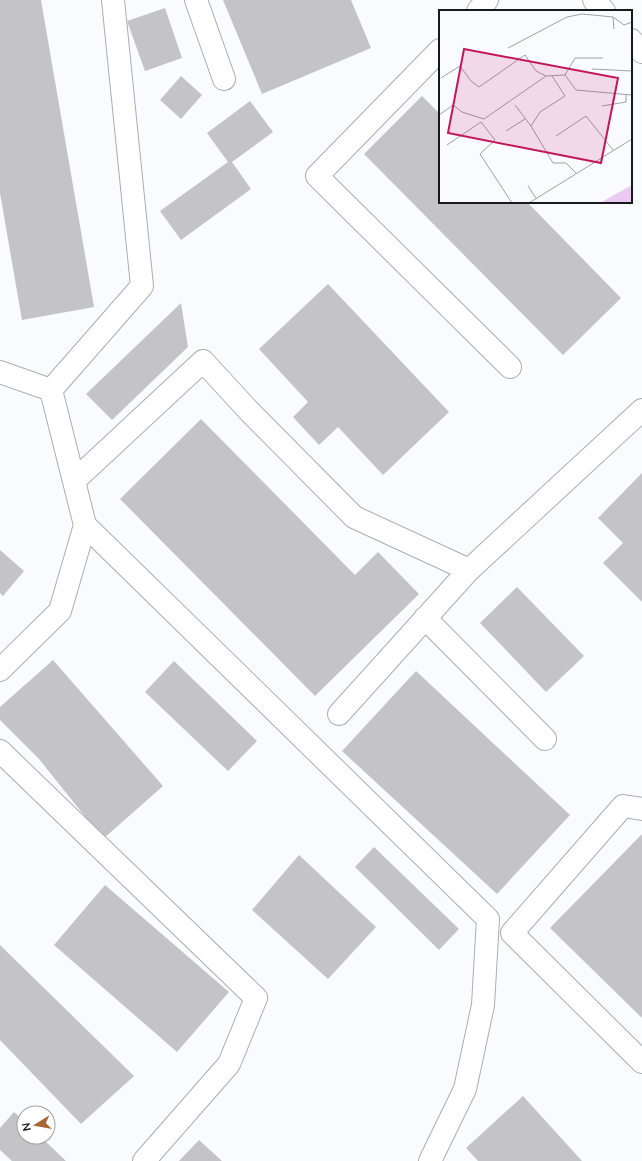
<svg xmlns="http://www.w3.org/2000/svg" width="642" height="1161" viewBox="0 0 642 1161" font-family="Mulish,sans-serif">
<style>
.building{fill:#c4c4c8}
.lines{fill:none;stroke-linecap:round;stroke-linejoin:round}
.minor-casing{stroke:#abadb1;stroke-width:24}
.highway-casing{stroke:#abadb1;stroke-width:24}
.minor{stroke:#fff;stroke-width:22}
.highway{stroke:#fff;stroke-width:22}
.inset-road{fill:none;stroke:#9fa1a3;stroke-width:1}
.view{fill:#c2185b;fill-opacity:0.15;stroke:#c2185b;stroke-width:2}
.inset-edge{fill:none;stroke:#18191a;stroke-width:2}
</style>
<rect width="100%" height="100%" fill="#f9fbff"/>
<path class="building" d="M0,0H41L94,307L22,320L0,193Z
M223,0H351L371,48L262,94Z
M165,8L182,58L145,71L127,21Z
M181,76L202,95L181,119L160,100Z
M422,96L440,114V202H527L621,298L563,355L364,154Z
M250,101L273,132L232,162L251,189L181,240L160,211L228,162L207,133Z
M328,284L449,412L383,475L338,427L319,445L293,417L308,402L259,349Z
M181,303L188,347L112,420L86,394Z
M201,419L355,575L378,552L419,594L315,696L120,499Z
M642,473V602L603,563L623,543L598,518Z
M0,550L24,571L3,596L0,593Z
M517,587L584,656L546,692L480,623Z
M53,660L163,786L103,839L39,759L0,720V707Z
M174,661L257,741L228,771L145,692Z
M416,671L570,815L497,894L342,751Z
M642,834V1018L550,928Z
M374,847L459,929L439,950L355,867Z
M299,855L376,927L328,979L252,910Z
M105,885L229,992L177,1052L54,945Z
M0,945L134,1076L81,1124L0,1040Z
M523,1096L582,1161H478L466,1148Z
M14,1112L24,1121V1137H41L66,1161H12L0,1150V1128Z
M199,1140L222,1161H179Z"/>
<g class="lines">
<defs>
<path id="minor" d="M196,0L224,79
M478,11L487,0
M440,50L317,176L510,367
M0,372L51,390
M74,481L203,361L249,411L354,517L469,570L642,410
M85,525L488,919L483,1005L465,1089L430,1161
M425,618L545,739
M0,670L60,611L85,525L51,390L142,286L113,0
M339,714L469,570
M0,751L256,998L229,1064L144,1161
M642,809L623,806L512,933L642,1062"/>
<path id="highway" d="M594,0L604,11
M631,40L642,52"/>
</defs>
<use href="#minor" class="minor-casing"/>
<use href="#highway" class="highway-casing"/>
<use href="#minor" class="minor"/>
<use href="#highway" class="highway"/>
</g>
<g transform="translate(439 10)">
<rect width="193" height="193" fill="#f9fbff"/>
<path d="M193,175V193H161Z" fill="#ecc9f2"/>
<path class="inset-road" d="M174,7L185,15L193,12M69,38L128,7L143,4L174,7L175,19M153,59L193,61M126,65L136,48H164M113,66L126,86L101,102L92,116L114,153H127L137,163M2,68L21,56L32,71L40,77L86,45L97,61L107,66L126,65L137,80L193,85M76,95L92,116M163,96L187,92V84M0,105L14,95L23,102L45,109L107,66M67,121L86,109M117,126L147,106L174,140M8,135L42,112L56,130L41,144L73,193M89,176L97,188M90,193L193,129"/>
<path class="view" d="M25,39L179,68L162,153L9,123Z"/>
<rect width="193" height="193" class="inset-edge"/>
</g>
<g transform="translate(36 1125) rotate(259)"><circle r="19" fill="#ffffff" stroke="#a3a3a3"/>
<path d="M0-3L7 15L0 10L-7 15Z" fill="#a86434"/>
<text y="-6" font-size="11" font-weight="bold" text-anchor="middle" fill="#18191a">N</text>
</g>
</svg>
